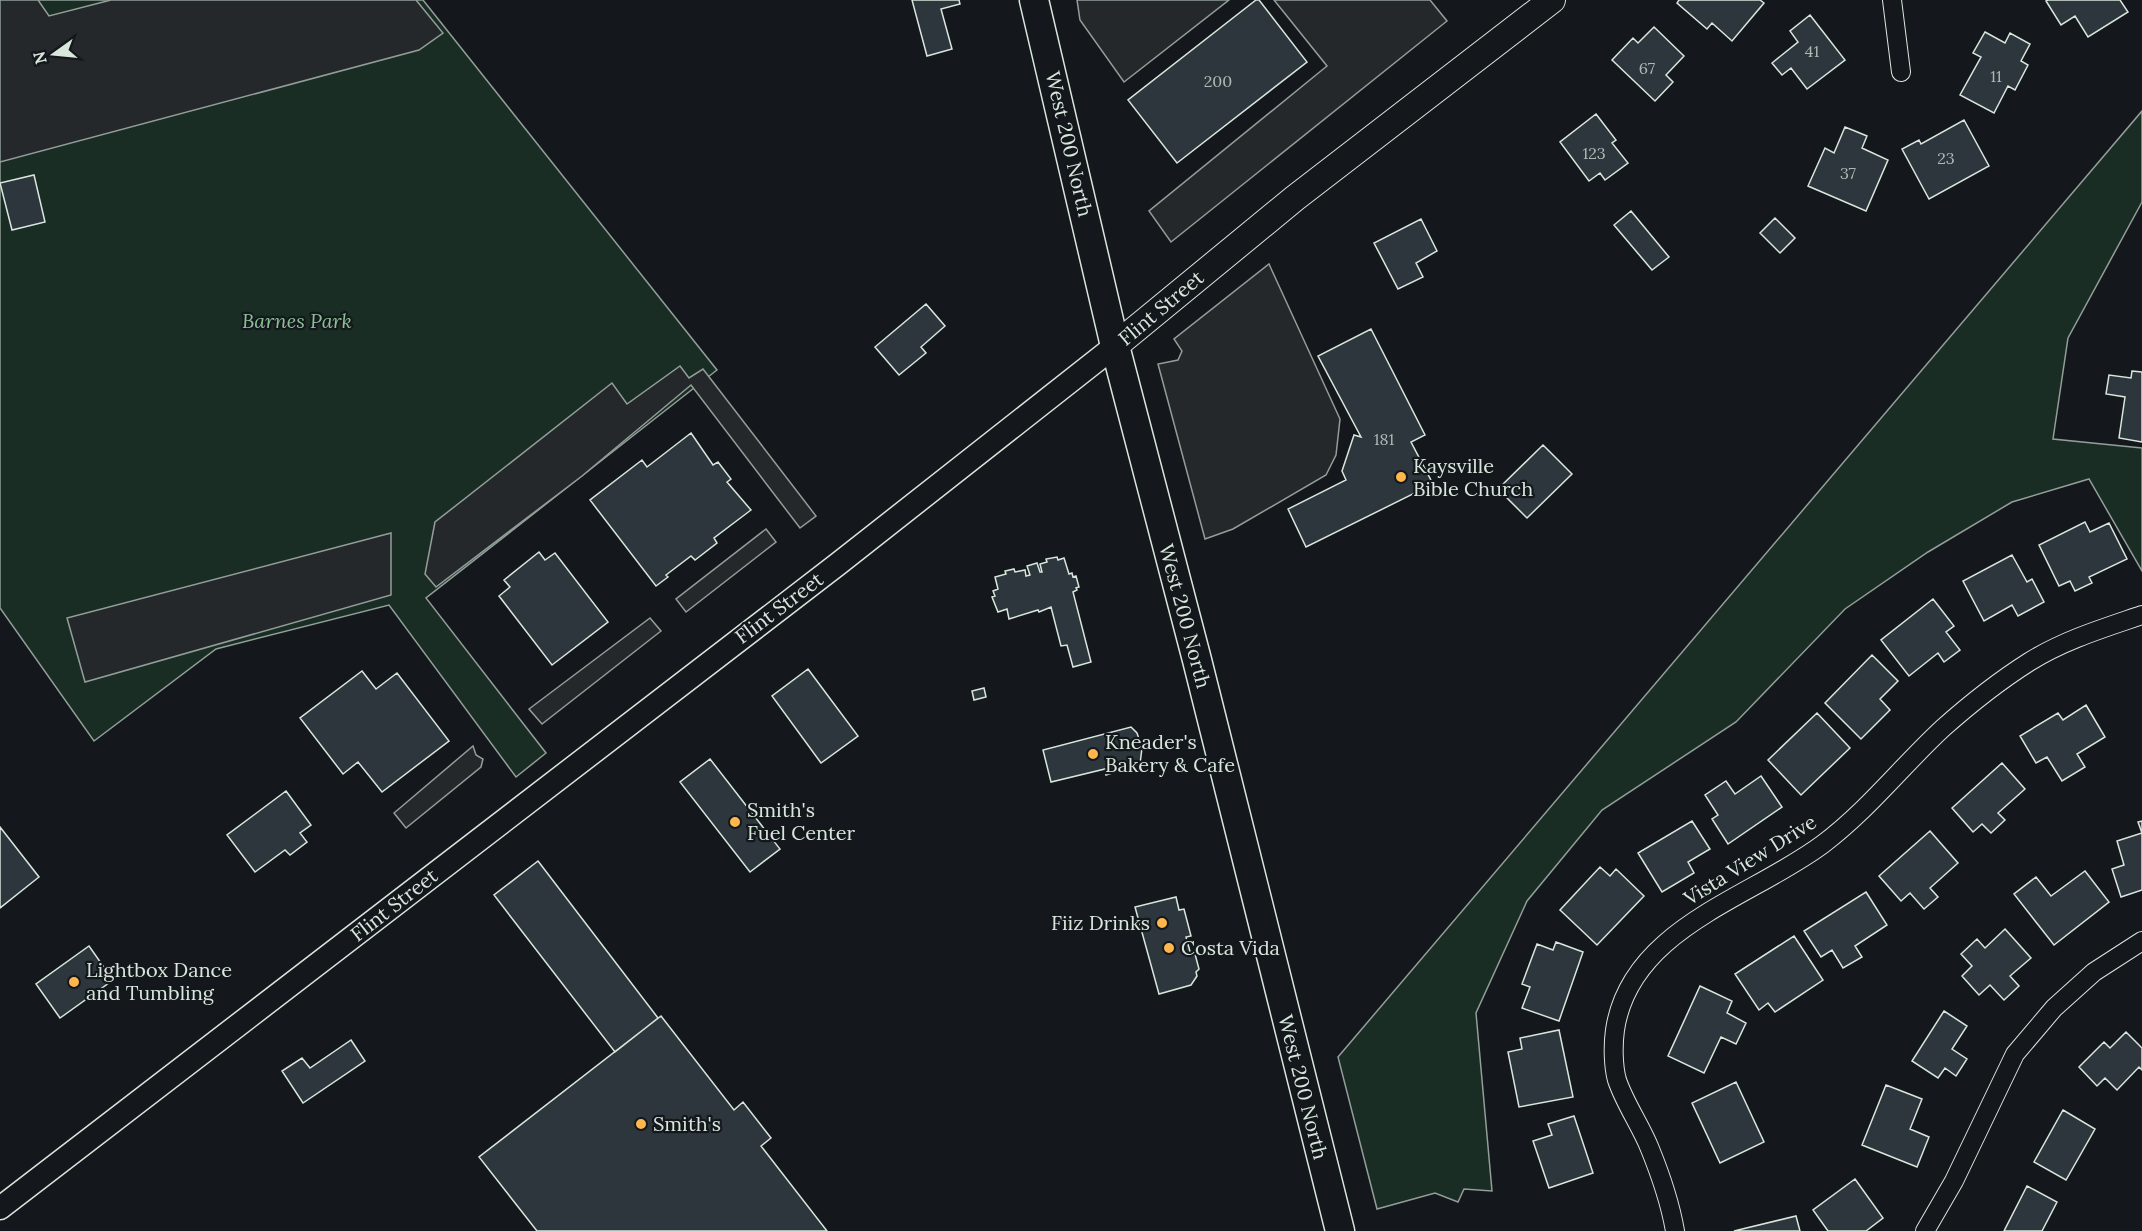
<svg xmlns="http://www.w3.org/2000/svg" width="2142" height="1231" viewBox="0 0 2142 1231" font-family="Lora,serif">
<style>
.green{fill:#1a2d24;stroke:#939e99;stroke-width:1.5}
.parking{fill:#24282b;stroke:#939e99;stroke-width:1.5}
.building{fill:#2c363c;stroke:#d8e6dc;stroke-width:1.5}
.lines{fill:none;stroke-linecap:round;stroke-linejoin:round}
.minor-casing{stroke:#d8e6dc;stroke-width:20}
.tertiary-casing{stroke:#d8e6dc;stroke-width:25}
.secondary-casing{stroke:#d8e6dc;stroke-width:28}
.primary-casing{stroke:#d8e6dc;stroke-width:31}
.minor{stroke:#14181c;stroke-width:18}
.tertiary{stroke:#14181c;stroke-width:22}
.secondary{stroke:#14181c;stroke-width:26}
.primary{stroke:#14181c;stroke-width:28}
.poi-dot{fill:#ffb74d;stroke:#14181c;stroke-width:2}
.labels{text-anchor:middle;stroke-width:4.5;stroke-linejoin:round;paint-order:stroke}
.number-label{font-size:16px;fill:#adbab4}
.street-label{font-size:20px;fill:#d8e6dc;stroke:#14181c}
.park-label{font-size:20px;font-style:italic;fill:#8ac095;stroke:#14181c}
.poi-label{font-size:20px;fill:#d8e6dc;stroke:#14181c;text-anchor:start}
</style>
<rect width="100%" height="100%" fill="#14181c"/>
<path class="green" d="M0,0H423L717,370L426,598L546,753L516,777L389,605L216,649L94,741L0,608Z
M2142,111V202L2068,338L2053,439L2142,448V571L2089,479L2012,502L1928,552L1845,609L1736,722L1602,810L1527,901L1476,1013L1492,1191L1464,1189L1458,1202L1435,1193L1377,1209L1338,1057Z"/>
<path class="parking" d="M0,0H38L49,16L111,0H416L443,33L419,50L0,162Z
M1077,0H1229L1124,82L1080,20Z
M1274,0H1430L1447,21L1171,242L1149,211L1327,66Z
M1269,264L1340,419L1336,455L1326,475L1233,529L1205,539L1158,364L1178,360L1182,351L1174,339Z
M680,366L689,378L703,369L816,516L800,528L691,385L582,476L436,587L425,574L435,522L612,383L627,404Z
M766,529L776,542L686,612L676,599Z
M391,533V595L85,682L67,618Z
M650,618L661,631L542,724L529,709Z
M473,746L476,755L483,759L481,767L406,828L394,813Z"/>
<path class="building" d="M912,0H959L960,4L941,9L952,49L927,56Z
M1256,0H1259L1307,62L1177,163L1128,100Z
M1679,0H1760L1764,3L1732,41L1712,23L1707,29L1677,3Z
M2048,0H2120L2128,12L2088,37L2075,16L2061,25L2046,1Z
M1810,15L1845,60L1807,89L1791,68L1782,75L1772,63L1798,42L1790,31Z
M1654,27L1684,56L1666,75L1673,82L1655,101L1612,60L1633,38L1638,43Z
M1985,32L2005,43L2010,33L2030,44L2021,61L2028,65L2015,90L2008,86L1994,113L1960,95L1981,57L1973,53Z
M1596,114L1616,140L1612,143L1628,163L1605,180L1600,173L1589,181L1560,142Z
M1964,120L1989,166L1929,199L1902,149L1919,140L1921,144Z
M1845,127L1867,136L1862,148L1888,160L1866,211L1808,186L1825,148L1834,153Z
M34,175L45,222L12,230L0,183Z
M1631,211L1669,257L1652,270L1614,225Z
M1775,218L1795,238L1780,253L1760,233Z
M1421,219L1437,251L1416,263L1423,277L1398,289L1374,243Z
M926,304L945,326L921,347L926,353L899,375L875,347Z
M1371,329L1425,435L1411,442L1433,484L1306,547L1288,509L1346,480L1342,471L1354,435L1361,437L1318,356Z
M2132,371L2142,372V442L2119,438L2125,397L2106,394L2109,375L2131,378Z
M691,433L713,465L718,462L731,479L727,482L751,510L714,538L717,543L695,560L691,556L666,575L668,577L656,586L590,500L642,460L647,467Z
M1543,445L1572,474L1527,518L1498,489Z
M2085,522L2090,532L2109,523L2127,559L2089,577L2092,583L2075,591L2070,581L2059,586L2039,545Z
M539,552L545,560L555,553L608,622L552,665L499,596L510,587L504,580Z
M2012,555L2027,582L2032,579L2044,602L2018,616L2012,605L1984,621L1963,581Z
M1057,557L1058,560L1064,558L1069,574L1072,573L1073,577L1076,576L1079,587L1076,588L1077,590L1073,592L1091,662L1073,667L1067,645L1061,646L1051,607L1039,612L1038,610L1009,619L1007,609L998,612L992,597L995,596L993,591L998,589L995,577L1006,574L1005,571L1014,569L1015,572L1025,570L1026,576L1030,575L1027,566L1037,563L1040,572H1042L1040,564L1047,562L1046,559Z
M1933,599L1954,626L1946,632L1960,650L1944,662L1938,653L1909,676L1881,640Z
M1872,655L1898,681L1880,699L1890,710L1861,739L1825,703Z
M808,669L858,736L821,763L772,696Z
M362,671L376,689L397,673L449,741L382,792L358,762L343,774L300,718Z
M984,688L986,697L974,700L972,691Z
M2086,705L2105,737L2077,754L2085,767L2062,781L2047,757L2036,763L2020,736L2058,713L2063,720Z
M1817,713L1850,748L1801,795L1768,760Z
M1131,727L1137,733L1142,748L1140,764L1106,775L1105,769L1051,782L1043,750Z
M710,759L780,849L750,872L680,782Z
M2002,763L2025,789L1998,813L2005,820L1991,833L1982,824L1973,832L1952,808Z
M1761,776L1782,807L1728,844L1712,819L1718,815L1705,795L1726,781L1735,794Z
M286,791L311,825L300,833L307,842L290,855L285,850L255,872L227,835Z
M1692,821L1710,849L1688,862L1694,873L1662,892L1638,853Z
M2142,821V890L2121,897L2112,869L2124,865L2117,841L2142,833L2138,822Z
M0,827L39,877L0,908Z
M1930,831L1958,863L1930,888L1938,897L1924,909L1910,893L1901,901L1879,876Z
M538,861L658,1018L615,1052L494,895Z
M1600,867L1610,876L1616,869L1644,896L1597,945L1560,910Z
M2085,871L2109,902L2054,945L2014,894L2036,877L2051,896Z
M1866,892L1887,925L1855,946L1862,957L1843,968L1832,950L1821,957L1804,931Z
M1176,897L1179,910L1184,909L1191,936L1186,937L1191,955L1195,954L1199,969L1196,972L1197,976L1191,985L1159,994L1135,907Z
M2005,929L2031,958L2010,976L2019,986L2004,1000L1990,985L1979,995L1962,976L1972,966L1961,954L1977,939L1985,948Z
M1794,936L1823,980L1775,1012L1768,1003L1759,1010L1735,974Z
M1556,942L1583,952L1559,1021L1522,1008L1530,987L1522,984L1537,944L1553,950Z
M89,946L113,980L60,1018L36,984Z
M1700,986L1732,1001L1727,1013L1746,1023L1736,1044L1721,1037L1704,1073L1668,1056Z
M1944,1011L1967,1026L1952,1049L1967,1059L1956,1076L1945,1068L1938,1078L1912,1061Z
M661,1016L734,1110L743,1102L771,1138L761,1146L827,1231H537L479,1157Z
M1559,1030L1573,1097L1519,1107L1508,1052L1522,1049L1520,1038Z
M2126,1032L2142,1048V1070L2139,1067L2117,1090L2105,1078L2097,1086L2079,1067L2104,1042L2110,1048Z
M351,1040L365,1061L303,1103L282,1071L302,1058L310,1068Z
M1736,1082L1764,1142L1720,1163L1692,1103Z
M1886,1085L1922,1099L1910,1129L1929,1137L1917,1167L1862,1145Z
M2063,1110L2095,1129L2066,1180L2034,1162Z
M1574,1116L1593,1173L1549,1188L1533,1141L1552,1135L1548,1124Z
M1855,1179L1883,1218L1866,1231H1828L1813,1210Z
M2027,1186L2057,1202L2042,1231H2004Z
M1796,1216L1800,1231H1734Z"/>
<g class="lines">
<defs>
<path id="minor" d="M1892,0L1901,72
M1675,1231C1670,1202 1661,1176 1650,1149C1641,1126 1625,1104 1617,1080C1613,1066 1613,1044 1615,1030C1630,928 1751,898 1823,844C1868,810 1902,766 1943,728C1970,704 1999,681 2029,662C2064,640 2104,628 2142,615
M1925,1231L1954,1181L2015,1054L2054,1008L2094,972L2142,941"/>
<path id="tertiary" d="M0,1208L838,564L1115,346"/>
<path id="secondary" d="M1115,346L1295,198L1552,0"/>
<path id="primary" d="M1034,0L1115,346L1197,660L1340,1231"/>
</defs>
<use href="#minor" class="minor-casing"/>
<use href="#tertiary" class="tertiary-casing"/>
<use href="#secondary" class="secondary-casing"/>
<use href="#primary" class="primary-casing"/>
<use href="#minor" class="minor"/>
<use href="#tertiary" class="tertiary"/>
<use href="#secondary" class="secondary"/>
<use href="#primary" class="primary"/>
</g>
<g class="poi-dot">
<circle cx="1401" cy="477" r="6"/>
<circle cx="1093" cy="754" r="6"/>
<circle cx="735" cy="822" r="6"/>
<circle cx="1162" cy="923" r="6"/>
<circle cx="1169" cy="948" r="6"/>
<circle cx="74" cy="982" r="6"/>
<circle cx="641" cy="1124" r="6"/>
</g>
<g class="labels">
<g class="number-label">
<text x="1812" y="57">41</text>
<text x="1647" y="74">67</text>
<text x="1996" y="82">11</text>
<text x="1218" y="87">200</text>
<text x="1594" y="159">123</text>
<text x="1946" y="164">23</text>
<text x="1848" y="179">37</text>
<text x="1384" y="445">181</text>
</g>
<g class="street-label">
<text transform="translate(1069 144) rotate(77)" y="7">West 200 North</text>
<text transform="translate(1161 308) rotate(-40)" y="7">Flint Street</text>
<text transform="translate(779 608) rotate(-37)" y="7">Flint Street</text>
<text transform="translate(1185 616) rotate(75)" y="7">West 200 North</text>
<text transform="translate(1750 860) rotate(-32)" y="7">Vista View Drive</text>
<text transform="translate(394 905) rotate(-38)" y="7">Flint Street</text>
<text transform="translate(1303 1087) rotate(76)" y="7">West 200 North</text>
</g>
<g class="park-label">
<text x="297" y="328">Barnes Park</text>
</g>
<g class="poi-label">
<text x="1413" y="473">Kaysville<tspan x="1413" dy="23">Bible Church</tspan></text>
<text x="1105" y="749">Kneader's<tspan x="1105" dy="23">Bakery &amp; Cafe</tspan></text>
<text x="747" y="817">Smith's<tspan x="747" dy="23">Fuel Center</tspan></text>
<text x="1150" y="930" text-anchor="end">Fiiz Drinks</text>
<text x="1181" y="955">Costa Vida</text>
<text x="86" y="977">Lightbox Dance<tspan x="86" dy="23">and Tumbling</tspan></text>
<text x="653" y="1131">Smith's</text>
</g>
</g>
<g transform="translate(54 54) rotate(255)" stroke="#14181c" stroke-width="4.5" paint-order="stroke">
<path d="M0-4.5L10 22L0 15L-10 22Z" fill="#d8e6dc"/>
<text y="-9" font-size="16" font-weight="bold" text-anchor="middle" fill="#d8e6dc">N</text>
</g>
</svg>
